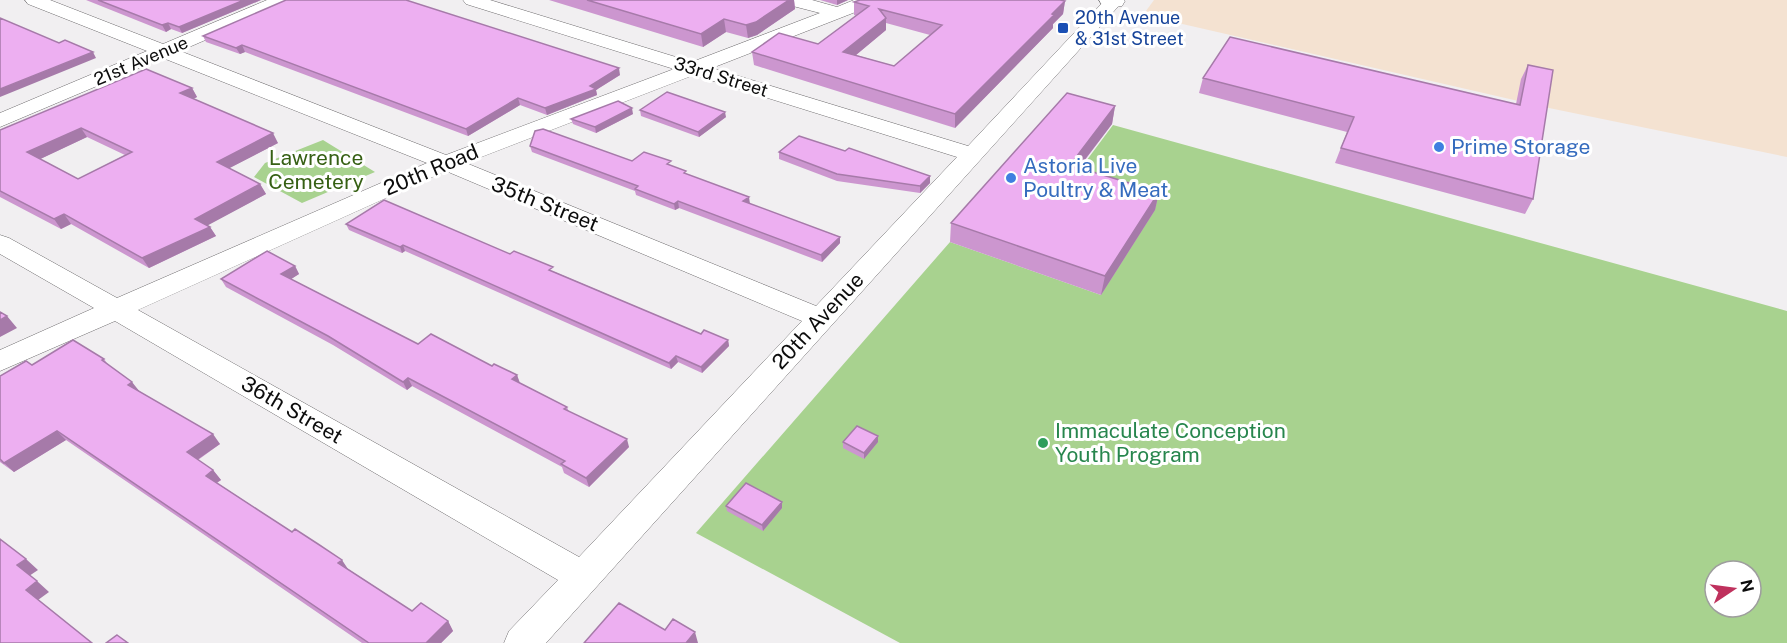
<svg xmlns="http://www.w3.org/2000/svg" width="1787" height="643" viewBox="0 0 1787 643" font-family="'Public Sans',sans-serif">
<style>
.industrial{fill:#f4e2d1}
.green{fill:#a8d28f;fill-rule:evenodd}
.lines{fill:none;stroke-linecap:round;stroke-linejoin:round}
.street-casing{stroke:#6e6c6e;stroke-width:1}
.secondary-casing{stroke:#6e6c6e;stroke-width:1}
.street{fill:#fff;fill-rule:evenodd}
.secondary{fill:#fff;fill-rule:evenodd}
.wall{fill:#cc96cf;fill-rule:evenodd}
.shaded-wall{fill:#a67aa9}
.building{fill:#edaff1;stroke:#a67aa9;stroke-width:1.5;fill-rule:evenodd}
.transit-dot{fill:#1a4fb4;stroke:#fff;stroke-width:2}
.shop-dot{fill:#3f7fe0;stroke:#fff;stroke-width:2}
.leisure-dot{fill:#2e9e5b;stroke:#fff;stroke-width:2}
.labels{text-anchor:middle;stroke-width:6;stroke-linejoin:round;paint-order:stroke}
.far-transit-label{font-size:18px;fill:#164399;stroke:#fff;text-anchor:start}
.far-street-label{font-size:18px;fill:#0c0c0c;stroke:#fff}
.shop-label{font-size:21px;fill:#366cbe;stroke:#fff;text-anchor:start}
.park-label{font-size:21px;fill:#366014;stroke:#fff}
.street-label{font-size:21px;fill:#0c0c0c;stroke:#fff}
.leisure-label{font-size:21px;fill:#27864d;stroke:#fff;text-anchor:start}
</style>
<rect width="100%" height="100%" fill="#f1eff1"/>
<path class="industrial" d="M1154,0H1787V157L1549,108L1143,15Z"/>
<path class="green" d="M1113,125L1787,311V643H900L696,533L950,242L1101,295L1069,184ZM1715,571H1751V607H1715Z
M323,140L375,172L302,203L254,177L265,163Z"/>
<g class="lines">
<defs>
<path id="street" d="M25,0H50L163,44L267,0H291L288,4L180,51L446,155L674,69L466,4L463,0H490L692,62L820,13L785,4L782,0H812L837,7L854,0H879L876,4L712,68L968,146L1105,0H1124L546,643H504L509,631L558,580L115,321L0,371V350L94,308L0,254V235L9,238L117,298L427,163L163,58L0,127V113L147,51L28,4ZM694,75L957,157L816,306L466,163ZM446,171L802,321L579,557L138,310Z"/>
<path id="secondary" d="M1099,0H1124L1125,1L1122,6L1114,7L1102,5Z"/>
</defs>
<use href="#street" class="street-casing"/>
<use href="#secondary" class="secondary-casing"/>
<use href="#street" class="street"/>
<use href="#secondary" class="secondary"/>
</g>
<path class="wall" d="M86,0H261L182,33L171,29L166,32Z
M549,0H794L795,9L757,35L748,38L726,32L703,47Z
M820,0H848L837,5Z
M1065,1L1063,14L1053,24V28L955,128L754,65L752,52L818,44L857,16L854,15V2ZM886,23L930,35L894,66L856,55L886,30Z
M203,36L620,75L596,90L597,95L547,115L520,105L468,136L245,52L240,54L206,42Z
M1528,65L1533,199L1525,214L1335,163L1347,132L1199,93L1203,78L1516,104L1521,79Z
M192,88L197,97L193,99L278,143L229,168L260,184L266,194L207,225L210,227L216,236L149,268L71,224L61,229L0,197V130ZM87,137L125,155L78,179L40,159Z
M1115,106L1112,124L1079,168L1159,192L1155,210L1101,295L950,242L951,223Z
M640,110L726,117L699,137L641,116Z
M633,114L596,133L573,124L571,119Z
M530,146L671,166L687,174L749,204L840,237V243L822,262L679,208L675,210L636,195L635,191L532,152Z
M845,151L930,176V183L920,193L837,181L779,159V152Z
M346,224L555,272L701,334L728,340L729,346L702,373L678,362L671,369L405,251L402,253L349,230Z
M295,266L299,274L291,279L418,344L492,366L517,375L520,383L567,407L569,412L629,447L589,487L564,473L562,467L412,386L407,390L333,345L226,287L221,279Z
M104,359L109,366L139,391L220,444L198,460L213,470L221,480L217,483L412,611L448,621L453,631L441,643H362L66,440L14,472L0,462V376L32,365Z
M878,436V442L864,459L843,448V442Z
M782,502V508L763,531L727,511L726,506Z"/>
<path class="shaded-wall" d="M244,0H261L182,33L179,27Z
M789,0H794L795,9L757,35L748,38L746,25Z
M837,0H848L837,5Z
M1065,1L1063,14L1053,24V28L955,128V114Z
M886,18V30L844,65L843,52Z
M724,19L726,32L703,47L701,34Z
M168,23L171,29L166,32L162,25Z
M242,45L245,52L240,54L236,48Z
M93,52L96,58L0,97V89Z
M619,68L620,75L596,90L597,95L547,115L545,108L590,86Z
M192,88L197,97L185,103L180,93Z
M518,98L520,105L468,136L466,129Z
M1115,106L1112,124L1067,183L1070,165Z
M632,108L633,114L596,133L595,127Z
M725,112L726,117L699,137L698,132Z
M81,128L87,137L34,162L27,152Z
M273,133L278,143L222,172L217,162Z
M930,176V183L920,193V186Z
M260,184L266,194L201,229L195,219Z
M1159,192L1155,210L1101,295L1105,276Z
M749,197L750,204L743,201Z
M678,201L679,208L675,210L674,204Z
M64,214L71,224L61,229L54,219Z
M210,227L216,236L149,268L142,258Z
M840,237V243L822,262L821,255Z
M403,245L405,251L402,253L400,247Z
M295,266L299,274L285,283L281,274Z
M7,316L17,328L0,337V320Z
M728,340L729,346L702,373L701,367Z
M676,356L678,362L671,369L669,363Z
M517,375L520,384L512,379Z
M408,378L412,386L407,390L403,382Z
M132,382L140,392L128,385Z
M57,431L66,440L14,472L4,463Z
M213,434L220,444L194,462L187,452Z
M878,436V442L864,459V453Z
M627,439L629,447L589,487L586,478Z
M213,470L221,480L213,485L206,476Z
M782,502V508L763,531L762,525Z
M26,559L38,570L29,576L17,565Z
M342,560L348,569L338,563Z
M37,581L49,592L38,600L26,590Z
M448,621L453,631L441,643H426Z
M695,632L698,643H686Z"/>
<path class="building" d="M98,0H244L179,27L168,23L162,25Z
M286,0H406L619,68L590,86L596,89L545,108L518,98L466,129L242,45L236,48L203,36Z
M587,0H789L756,22L746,25L724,19L701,34Z
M860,0H1060L1065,1L1052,14L1054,15L955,114L752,52L779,33L818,44L869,6L854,2ZM879,9L942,25L894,66L843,52L886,18Z
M0,18L59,43L65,40L93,52L0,89Z
M1230,37L1520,105L1528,65L1553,70L1533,199L1341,148L1354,117L1203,78Z
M146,69L192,88L180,93L273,133L217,162L260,184L195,219L210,227L142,258L64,214L54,219L0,191V130ZM81,128L132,152L78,179L27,152Z
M667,92L725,112L698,132L640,110Z
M1067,93L1115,106L1070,165L1159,192L1105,276L951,223Z
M618,101L632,108L595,127L571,119Z
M543,129L632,161L644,152L671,161L667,164L686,171L684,173L749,197L743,201L840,237L821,255L678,201L674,204L635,189L638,186L530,146L535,131Z
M799,136L845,151L849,148L930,176L920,186L837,174L779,152Z
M384,200L510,254L514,251L553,267L549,270L701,334L704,330L728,340L701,367L676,356L669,363L403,245L400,247L346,224Z
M267,251L295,266L281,274L418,344L431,334L492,366L494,364L517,375L512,379L567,407L564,409L627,439L586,478L561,464L565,461L408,378L403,382L328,336L221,279Z
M0,312L7,316L0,320Z
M73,340L104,359L102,360L132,382L128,385L213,434L187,452L213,470L206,476L292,532L295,529L318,544L342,560L338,563L412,611L421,603L448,621L426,643H369L57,431L4,463L0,459V376L26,361L32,365Z
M857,426L878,436L864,453L843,442Z
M746,483L782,502L762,525L726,506Z
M0,539L26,559L17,565L37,581L26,590L92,643H0Z
M619,603L665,630L673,619L695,632L686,643H584Z
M117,635L128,643H106Z"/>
<rect class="transit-dot" x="1057" y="22" width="12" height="12" rx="3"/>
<g class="shop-dot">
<circle cx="1439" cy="147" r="6"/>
<circle cx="1011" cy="178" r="6"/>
</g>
<circle class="leisure-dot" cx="1043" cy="443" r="6"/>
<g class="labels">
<g class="far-transit-label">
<text x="1075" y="24">20th Avenue<tspan x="1075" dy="21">&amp; 31st Street</tspan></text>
</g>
<g class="far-street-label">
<text transform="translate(141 61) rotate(-23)" y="6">21st Avenue</text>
<text transform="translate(721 77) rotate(17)" y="6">33rd Street</text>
</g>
<g class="shop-label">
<text x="1451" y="154">Prime Storage</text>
<text x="1023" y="173">Astoria Live<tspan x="1023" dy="24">Poultry &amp; Meat</tspan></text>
</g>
<g class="park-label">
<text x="316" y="165">Lawrence<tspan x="316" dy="24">Cemetery</tspan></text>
</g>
<g class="street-label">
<text transform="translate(431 170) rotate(-23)" y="7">20th Road</text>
<text transform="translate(545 204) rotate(22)" y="7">35th Street</text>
<text transform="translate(818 321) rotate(-47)" y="7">20th Avenue</text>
<text transform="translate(292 410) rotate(30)" y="7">36th Street</text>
</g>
<g class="leisure-label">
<text x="1055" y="438">Immaculate Conception<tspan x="1055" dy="24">Youth Program</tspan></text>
</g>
</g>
<g transform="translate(1733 589) rotate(77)"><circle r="28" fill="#ffffff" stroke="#9e9e9e" stroke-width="1.5"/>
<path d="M0-4.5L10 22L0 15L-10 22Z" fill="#bf315d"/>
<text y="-9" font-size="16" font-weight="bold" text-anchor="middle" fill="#0c0c0c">N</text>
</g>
</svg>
